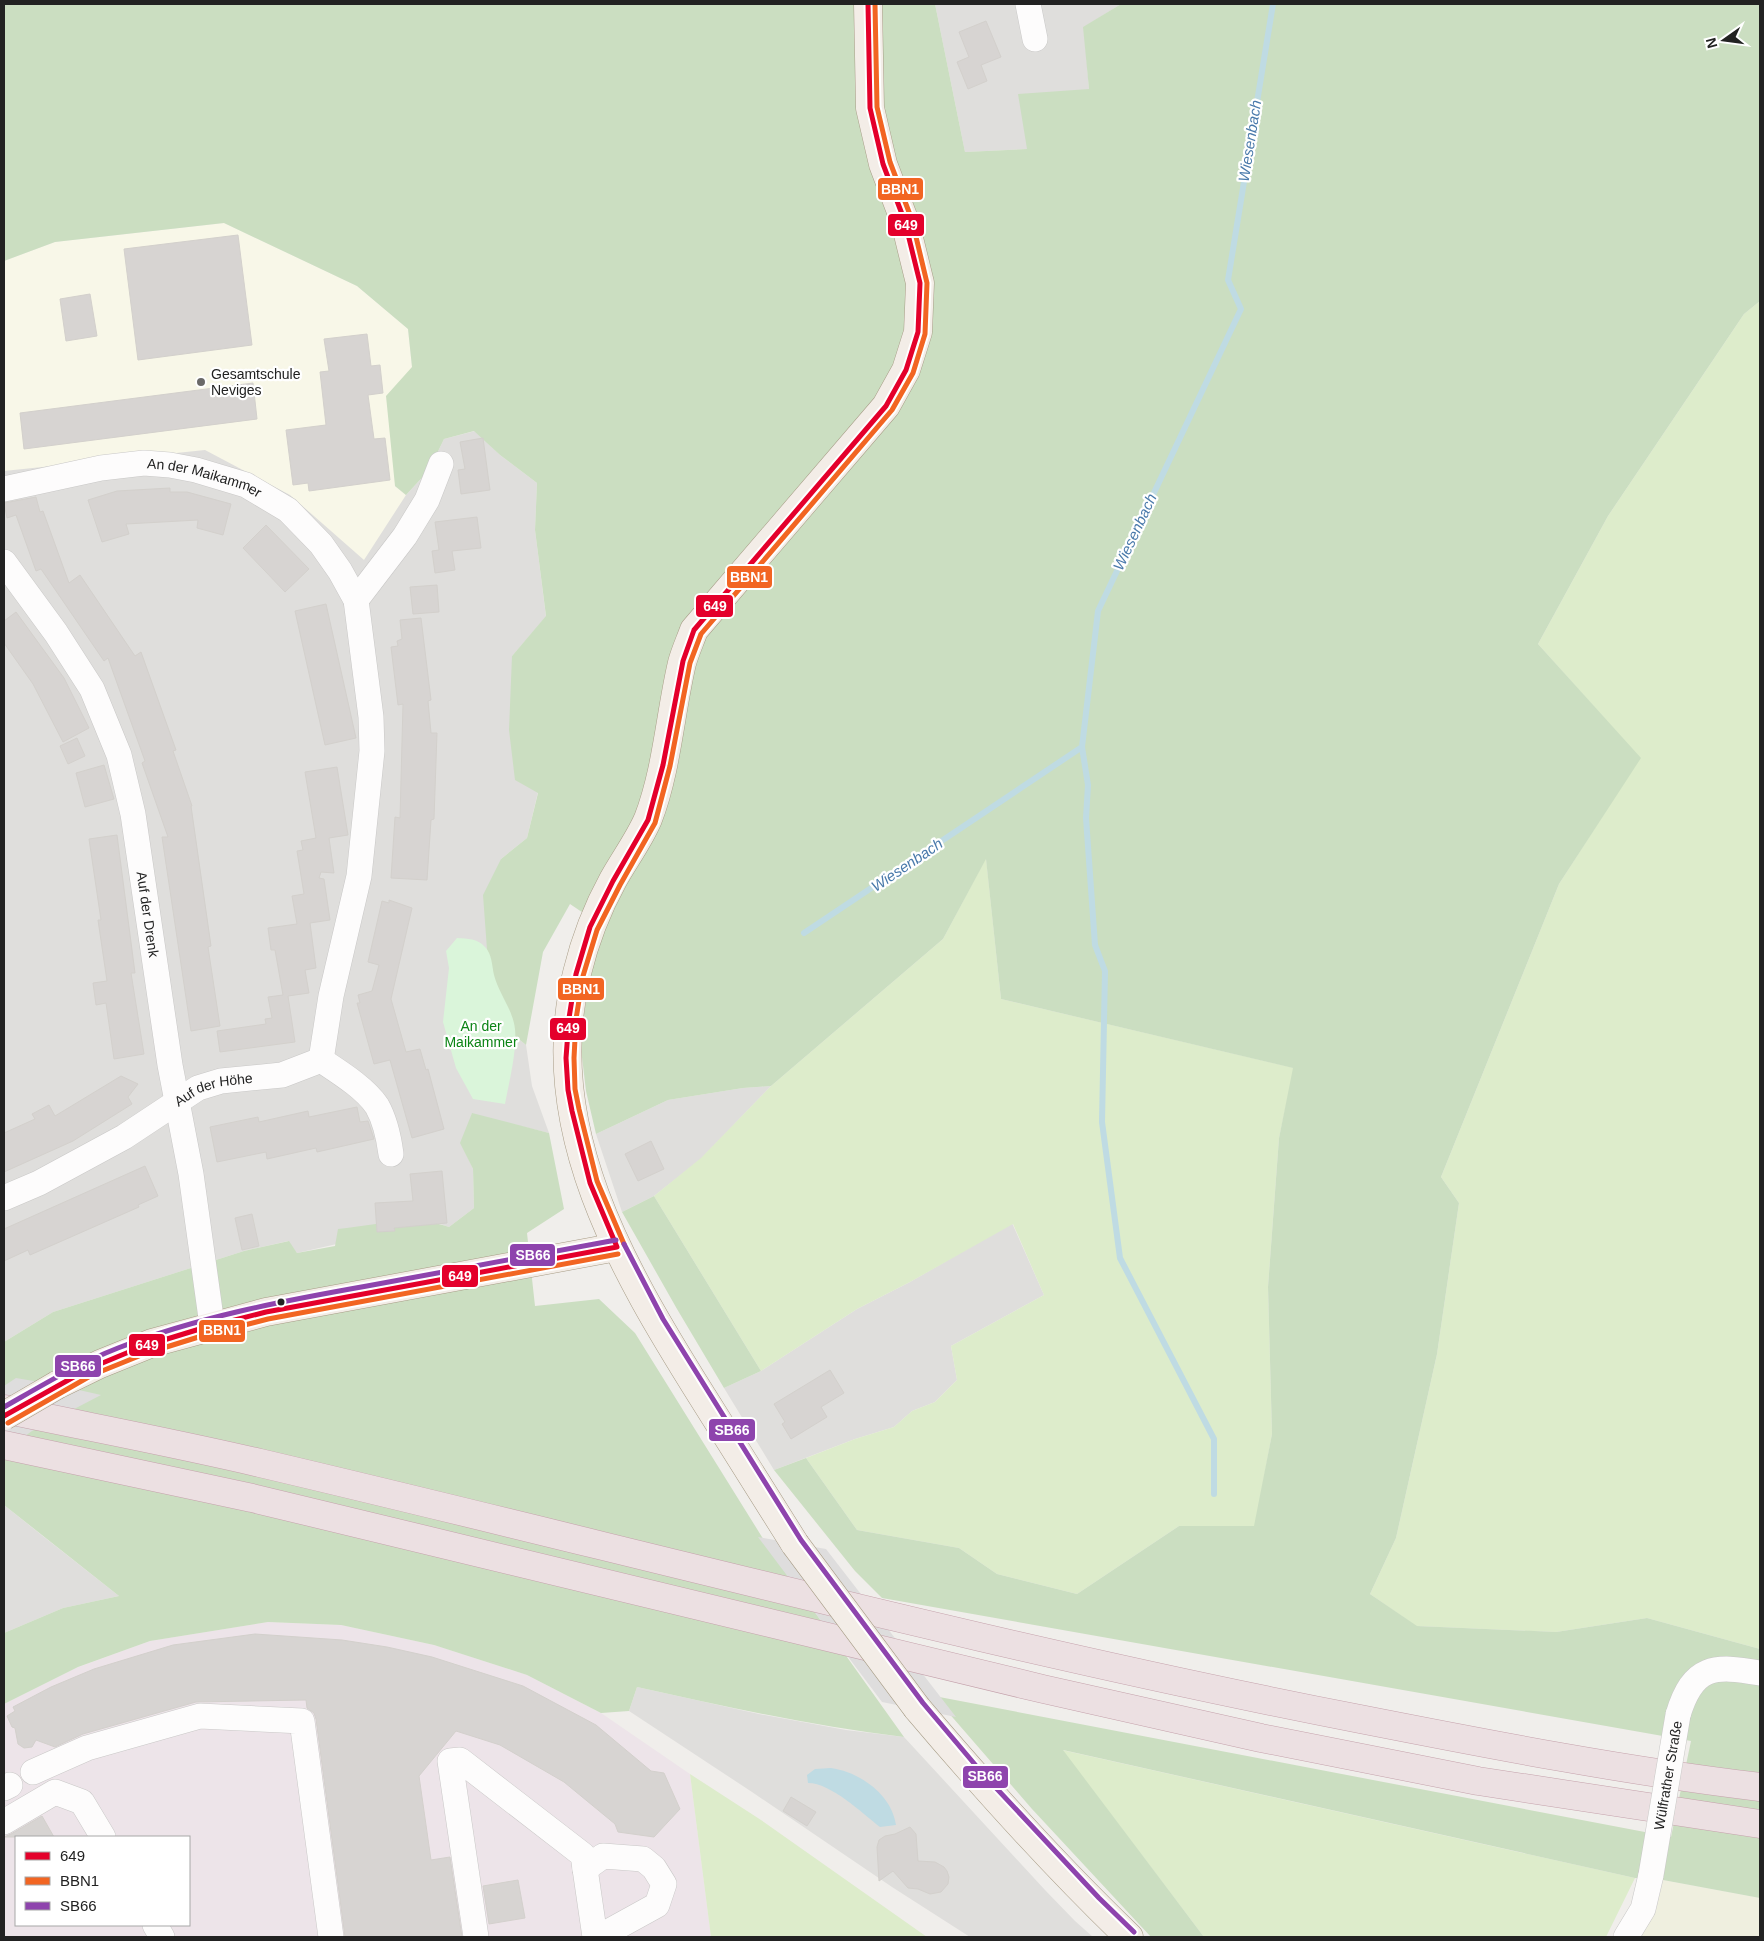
<svg xmlns="http://www.w3.org/2000/svg" width="1764" height="1941" viewBox="0 0 1764 1941" font-family="Arial,sans-serif">
<style>
.residential{fill:#dfdedc}
.industrial{fill:#ede4e9;fill-rule:evenodd}
.education{fill:#f8f7e8}
.farmland{fill:#efefdf}
.grass{fill:#ddeccb}
.forest{fill:#cbdec1}
.park{fill:#daf5da}
.water{fill:#bfdbe3}
.pier{fill:#dedddd}
.lines{fill:none;stroke-linecap:round;stroke-linejoin:round}
.stream{stroke:#bfdbe3;stroke-width:6}
.building{fill:#d7d4d2;stroke:#d3d0cc}
.minor-casing{stroke:#c9c8c7;stroke-width:26}
.major-casing{stroke:#a79c86;stroke-width:29}
.highway-casing{stroke:#c5a2ac;stroke-width:29}
.minor{stroke:#fdfcfc;stroke-width:25}
.major{stroke:#f3ede7;stroke-width:28}
.highway{stroke:#ece0e2;stroke-width:28}
.minor-bridge-casing{stroke:#c9c8c7;stroke-width:26;stroke-linecap:butt}
.major-bridge-casing{stroke:#a79c86;stroke-width:29;stroke-linecap:butt}
.minor-bridge{stroke:#fdfcfc;stroke-width:25}
.major-bridge{stroke:#f3ede7;stroke-width:28}
.bus-1-casing{stroke:#fff;stroke-width:9}
.bus-2-casing{stroke:#fff;stroke-width:9}
.bus-3-casing{stroke:#fff;stroke-width:9}
.bus-1{stroke:#e4002b;stroke-width:5}
.bus-2{stroke:#f26522;stroke-width:5}
.bus-3{stroke:#8e44ad;stroke-width:5}
.poi-dot{fill:#6a6968;stroke:#fff;stroke-width:2}
.bus-dot{fill:#222;stroke:#fff;stroke-width:2}
.labels{text-anchor:middle;stroke-width:4.5;stroke-linejoin:round;paint-order:stroke}
.poi-label{font-size:14px;fill:#222;stroke:#fff;text-anchor:start}
.street-label{font-size:14px;fill:#222;stroke:#fff}
.park-label{font-size:14px;fill:#0c8416;stroke:#fff}
.water-label{font-size:15px;font-style:italic;fill:#4a7aab;stroke:#fff}
.line-badge{stroke:#fff;stroke-width:2}
.badge-label{font-size:14px;text-anchor:middle;font-weight:bold;fill:#fff}
</style>
<rect width="100%" height="100%" fill="#f0eeeb"/>
<path class="residential" d="M935,4H1121L1084,27L1089,89L1028,149L965,152Z
M4,261L412,367L386,396L395,486L406,495L429,470L444,439L475,431L500,455L537,483L535,530L546,617L512,656L538,792L527,838L501,859L509,1031L526,1045L532,1086L549,1133L472,1114L461,1143L473,1169L474,1208L449,1227L434,1222L297,1253L288,1241L244,1251L53,1312L4,1342Z
M771,1086L701,1159L654,1196L622,1212L596,1134L668,1100L743,1088Z
M1012,1223L1044,1295L951,1346L957,1380L935,1402L912,1411L894,1427L855,1439L774,1470L724,1388L761,1371L857,1309L910,1282Z
M4,1505L44,1537L119,1596L63,1608L4,1633Z
M637,1687L759,1714L846,1730L904,1737L1045,1890L1075,1921L1093,1937H970L892,1887L752,1792L629,1711Z"/>
<path class="industrial" d="M268,1622L341,1625L434,1645L527,1675L601,1713L690,1774L711,1937H4V1704L76,1668L150,1641ZM16,1837H189V1925H16Z"/>
<path class="education" d="M224,223L357,286L408,329L412,367L395,486L406,495L364,560L290,495L205,450L4,471V261L55,242Z"/>
<path class="farmland" d="M1663,1880L1760,1898V1937H1638L1656,1910Z"/>
<path class="grass" d="M1760,301V1649L1647,1618L1556,1632L1416,1626L1370,1594L1396,1538L1437,1354L1459,1203L1441,1177L1559,884L1640,758L1538,644L1608,516L1744,314Z
M986,858L1001,999L1294,1068L1279,1138L1268,1287L1272,1434L1255,1526H1179L1077,1594L997,1574L959,1548L857,1530L806,1458L855,1439L894,1427L912,1411L935,1402L957,1380L951,1346L1044,1295L1013,1224L910,1282L857,1309L761,1371L654,1196L701,1158L771,1086L943,939Z
M1062,1750L1635,1878L1606,1937H1204Z
M690,1774L761,1820L927,1937H711Z"/>
<path class="forest" d="M4,4H935L965,152L1027,149L1018,94L1089,89L1083,27L1121,4H1760V301L1744,314L1608,516L1538,644L1641,758L1559,884L1441,1177L1459,1203L1437,1354L1396,1538L1370,1594L1417,1626L1556,1632L1647,1618L1760,1649V1898L1663,1880L1635,1878L1063,1750L1204,1937H1151L1032,1809L934,1696L1671,1837L1691,1741L882,1598L855,1571L774,1470L806,1458L857,1530L959,1548L997,1574L1077,1594L1179,1526H1254L1272,1434L1268,1287L1279,1138L1293,1068L1001,999L986,859L943,939L771,1086L743,1088L668,1100L596,1134L586,1091L580,1040L589,982L604,927L570,904L543,952L526,1045L509,1031L488,963L483,895L501,859L527,838L538,793L515,780L509,730L512,656L546,616L535,530L537,483L500,455L474,431L444,439L429,470L406,495L395,486L386,396L412,367L408,329L357,286L224,223L55,242L4,261Z
M472,1113L549,1133L564,1209L527,1233L535,1306L599,1299L635,1333L767,1545L904,1737C814,1726 726,1707 637,1687L629,1711L601,1713L527,1675L434,1645L341,1625L268,1622L150,1641L78,1667L4,1704V1633L63,1608L119,1596L4,1505V1342L53,1312L244,1251L289,1241L297,1253L335,1246L338,1229C374,1225 414,1215 449,1227L474,1208L473,1169L460,1143Z
M654,1196L761,1371L724,1388L677,1309L622,1212Z"/>
<path class="park" d="M457,938C468,939 477,938 485,947C492,954 492,966 494,975C499,994 513,1010 515,1029C517,1052 509,1082 505,1104L473,1099L456,1068L443,1022L449,968L446,951Z"/>
<path class="water" d="M831,1768C860,1772 892,1795 896,1825L880,1827C862,1813 831,1783 808,1783L807,1775L815,1769Z"/>
<path class="pier" d="M16,1378L57,1385L101,1395L32,1431L4,1451V1386Z
M758,1537L826,1549L956,1717L882,1702Z"/>
<g class="lines">
<path class="stream" d="M1082,747L1088,785L1086,818L1095,945L1105,971L1102,1122L1120,1258L1214,1439V1494
M804,933L1082,747L1098,611L1241,309L1228,280L1273,4"/>
</g>
<path class="building" d="M986,21L1001,57L981,65L987,81L968,89L957,62L969,57L959,32Z
M238,235L252,345L138,360L124,249Z
M90,294L97,336L66,341L60,299Z
M367,334L371,366L380,365L383,393L368,395L374,439L385,438L390,480L309,491L308,483L293,485L286,430L326,425L320,372L329,371L324,339Z
M253,383L257,419L24,449L20,413Z
M483,438L490,490L461,494L458,470L465,469L460,442Z
M170,488V492H187L231,504L223,535L197,528L198,520L126,524L129,534L102,542L88,500L117,491Z
M36,497L40,512L43,511L69,583L80,575L135,656L141,652L176,750L173,751L192,806H191L211,946L208,947L220,1026L191,1031L162,837H168L142,763L145,761L108,658L104,661L41,569L36,571L16,515L7,518L4,503Z
M477,517L481,548L452,551L455,570L435,573L432,551L439,550L435,522Z
M266,525L309,569L285,592L243,548Z
M437,585L439,612L413,614L410,587Z
M326,604L356,738L325,745L295,611Z
M16,612L64,678L89,728L63,742L33,684L4,643V621Z
M421,618L431,700L428,701L431,733H437L434,819L431,820L427,880L391,878L395,817L400,818L403,704L398,705L391,647L398,646L397,641L402,639L400,620Z
M77,738L85,756L68,764L60,746Z
M104,765L114,799L85,807L76,773Z
M337,767L348,835L329,838L334,873L321,872L319,878L324,879L330,920L310,923L316,968L305,970L309,993L288,996L295,1042L220,1052L217,1031L266,1024L265,1019L272,1018L268,997L283,995L275,950H271L268,928L297,924L292,896L304,894L297,851L303,850L301,841L316,838L305,772Z
M117,835L135,973H131L144,1054L114,1059L106,1003L96,1005L93,983L107,981L98,920H101L89,839Z
M389,900L412,908L391,999L406,1052L420,1049L426,1070L428,1069L444,1129L412,1138L390,1060L374,1064L357,1003H360L358,995L372,991L379,965L368,962L382,901L389,903Z
M121,1076L138,1084L128,1097L132,1104L73,1141L4,1172V1133L35,1119L32,1114L49,1105L55,1116Z
M357,1107L360,1122L368,1121L374,1139L317,1152L316,1148L267,1159L266,1152L217,1162L210,1127L258,1117L259,1122L308,1111L309,1117Z
M651,1141L664,1169L638,1181L625,1154Z
M145,1166L158,1196L138,1205L139,1207L30,1255L28,1250L4,1261V1229Z
M442,1171L447,1223L394,1228L395,1231L377,1232L375,1203L413,1201L410,1174Z
M252,1214L259,1246L242,1250L235,1218Z
M830,1370L844,1393L821,1407L827,1417L791,1439L782,1424L785,1422L774,1404Z
M255,1634L342,1640L387,1647L432,1657L523,1686L596,1725L651,1771L664,1773L680,1809L654,1837L618,1832L615,1824L564,1782L500,1745L456,1731L419,1776L431,1860L450,1857L462,1937H345L316,1719L314,1713L307,1708L306,1700L196,1702L83,1734L55,1747L36,1740L32,1747L24,1748L18,1744L15,1728L12,1727L7,1716L15,1711L13,1707L51,1687L94,1669L173,1645Z
M791,1797L816,1812L807,1826L783,1811Z
M42,1816L54,1837H4L11,1834Z
M910,1827L916,1834L918,1861L935,1862L944,1867L947,1871L949,1877L948,1884L941,1892L930,1894L918,1889L908,1888L893,1871L879,1881L877,1847L879,1840L885,1836L895,1834Z
M518,1880L525,1918L489,1924L483,1886Z"/>
<g class="lines">
<defs>
<g id="minor">
<path d="M1028,4L1035,39"/>
<path id="s1" d="M4,489L101,468L144,463L170,465L196,470L246,485L288,510L321,544L340,571L356,600L371,717L372,751L359,876L331,996L321,1060"/>
<path id="s2" d="M4,562L56,633L92,689L119,755L133,814L170,1065L191,1174L212,1325"/>
<path d="M356,600L405,536L427,500L441,464"/>
<path d="M321,1060C339,1072 365,1088 377,1106C385,1120 389,1139 391,1154"/>
<path id="s3" d="M4,1198L39,1183L124,1137L198,1088L221,1081L282,1075L321,1060"/>
<path d="M1678,1715C1693,1665 1714,1665 1760,1673"/>
<path d="M33,1772L87,1748L200,1716L302,1721L331,1937"/>
<path d="M4,1788L10,1785"/>
<path d="M4,1822L55,1792L82,1802L103,1837"/>
<path d="M585,1869L603,1856L643,1859L654,1868L664,1884L657,1905L599,1937"/>
<path d="M155,1925L162,1937"/>
<path d="M476,1937L450,1761L460,1760L583,1855L595,1937"/>
<path d="M1626,1937L1643,1909L1651,1875"/>
</g>
<path id="major" d="M57,1385L100,1364L152,1343L266,1312L617,1247
M795,1544C764,1494 733,1445 702,1396C623,1270 538,1127 577,973C585,940 597,909 613,880C624,860 639,840 648,819C667,770 670,714 682,663C685,652 690,641 694,630L886,406L906,370L918,332L920,283L905,222L883,164L870,108L868,4
M917,1708C984,1787 1054,1865 1129,1937"/>
<path id="highway" d="M4,1409C89,1427 175,1443 260,1463C626,1549 990,1647 1360,1719C1492,1745 1626,1771 1760,1787
M4,1445L252,1498L1043,1689L1261,1738L1478,1781L1760,1824"/>
</defs>
<use href="#minor" class="minor-casing"/>
<use href="#major" class="major-casing"/>
<use href="#highway" class="highway-casing"/>
<use href="#minor" class="minor"/>
<use href="#major" class="major"/>
<use href="#highway" class="highway"/>
<defs>
<g id="minor-bridge">
<path id="s4" d="M1651,1875L1678,1715"/>
</g>
<path id="major-bridge" d="M4,1416L57,1385
M795,1544L917,1708"/>
</defs>
<use href="#minor-bridge" class="minor-bridge-casing"/>
<use href="#major-bridge" class="major-bridge-casing"/>
<use href="#minor-bridge" class="minor-bridge"/>
<use href="#major-bridge" class="major-bridge"/>
<defs>
<path id="bus-1" d="M617,1247L590,1183L572,1111L568,1090L566,1058L569,1018L576,974L590,927L613,881L648,820L663,765L683,661L694,630L886,406L906,370L918,332L920,283L905,222L883,164L870,108L868,4
M4,1416L88,1369L141,1347L203,1328L266,1312L617,1247"/>
<path id="bus-2" d="M624,1244L597,1181L579,1109L575,1089L574,1058L576,1019L583,976L597,930L620,885L655,823L670,766L690,663L701,634L892,410L913,373L925,334L927,283L912,220L890,162L877,107L875,4
M8,1423L92,1375L144,1354L205,1335L268,1319L618,1254"/>
<path id="bus-3" d="M624,1244L663,1319L801,1540L923,1703L983,1774L1099,1898L1134,1932
M4,1407C41,1386 77,1364 118,1348C198,1317 282,1301 367,1286C450,1270 533,1255 616,1240"/>
</defs>
<use href="#bus-1" class="bus-1-casing"/>
<use href="#bus-2" class="bus-2-casing"/>
<use href="#bus-3" class="bus-3-casing"/>
<use href="#bus-1" class="bus-1"/>
<use href="#bus-2" class="bus-2"/>
<use href="#bus-3" class="bus-3"/>
</g>
<circle class="poi-dot" cx="201" cy="382" r="5"/>
<circle class="bus-dot" cx="281" cy="1302" r="4.5"/>
<g class="labels">
<g class="poi-label">
<text x="211" y="379">Gesamtschule<tspan x="211" dy="16">Neviges</tspan></text>
</g>
<g class="street-label">
<text dy="5" stroke="none"><textPath href="#s1" startOffset="205">An der Maikammer</textPath></text>
<text dy="5" stroke="none"><textPath href="#s2" startOffset="388">Auf der Drenk</textPath></text>
<text dy="5" stroke="none"><textPath href="#s3" startOffset="238">Auf der Höhe</textPath></text>
<text dy="5" stroke="none"><textPath href="#s4" startOffset="101">Wülfrather Straße</textPath></text>
</g>
<g class="park-label">
<text x="481" y="1031">An der<tspan x="481" dy="16">Maikammer</tspan></text>
</g>
<g class="water-label">
<text transform="translate(1250 141) rotate(-81)" y="5">Wiesenbach</text>
<text transform="translate(1135 532) rotate(-65)" y="5">Wiesenbach</text>
<text transform="translate(907 865) rotate(-34)" y="5">Wiesenbach</text>
</g>
</g>
<g class="line-badge">
<rect x="877" y="177" width="47" height="24" rx="5" fill="#f26522"/>
<rect x="887" y="213" width="38" height="24" rx="5" fill="#e4002b"/>
<rect x="726" y="565" width="47" height="24" rx="5" fill="#f26522"/>
<rect x="695" y="594" width="39" height="24" rx="5" fill="#e4002b"/>
<rect x="557" y="977" width="48" height="24" rx="5" fill="#f26522"/>
<rect x="549" y="1017" width="38" height="24" rx="5" fill="#e4002b"/>
<rect x="509" y="1243" width="47" height="24" rx="5" fill="#8e44ad"/>
<rect x="441" y="1264" width="38" height="24" rx="5" fill="#e4002b"/>
<rect x="198" y="1319" width="48" height="24" rx="5" fill="#f26522"/>
<rect x="128" y="1333" width="38" height="24" rx="5" fill="#e4002b"/>
<rect x="54" y="1354" width="48" height="24" rx="5" fill="#8e44ad"/>
<rect x="708" y="1418" width="48" height="24" rx="5" fill="#8e44ad"/>
<rect x="962" y="1765" width="47" height="24" rx="5" fill="#8e44ad"/>
</g>
<g class="badge-label">
<text x="900" y="194">BBN1</text>
<text x="906" y="230">649</text>
<text x="749" y="582">BBN1</text>
<text x="715" y="611">649</text>
<text x="581" y="994">BBN1</text>
<text x="568" y="1033">649</text>
<text x="533" y="1260">SB66</text>
<text x="460" y="1281">649</text>
<text x="222" y="1335">BBN1</text>
<text x="147" y="1350">649</text>
<text x="78" y="1371">SB66</text>
<text x="732" y="1435">SB66</text>
<text x="985" y="1781">SB66</text>
</g>
<rect width="1764" height="1941" fill="none" stroke="#222222" stroke-width="10"/>
<rect x="15" y="1836" width="175" height="90" fill="#ffffff" stroke="#a7a7a7"/>
<rect x="25" y="1852" width="25" height="8" fill="#e4002b" stroke="#a7a7a7"/>
<text x="60" y="1861" font-size="15" fill="#222222">649</text>
<rect x="25" y="1877" width="25" height="8" fill="#f26522" stroke="#a7a7a7"/>
<text x="60" y="1886" font-size="15" fill="#222222">BBN1</text>
<rect x="25" y="1902" width="25" height="8" fill="#8e44ad" stroke="#a7a7a7"/>
<text x="60" y="1911" font-size="15" fill="#222222">SB66</text>
<g transform="translate(1724 40) rotate(256)" stroke="#ffffff" stroke-width="4" paint-order="stroke">
<path d="M0-4L9 19L0 12L-9 19Z" fill="#222222"/>
<text y="-8" font-size="14" font-weight="bold" text-anchor="middle" fill="#222222">N</text>
</g>
</svg>
